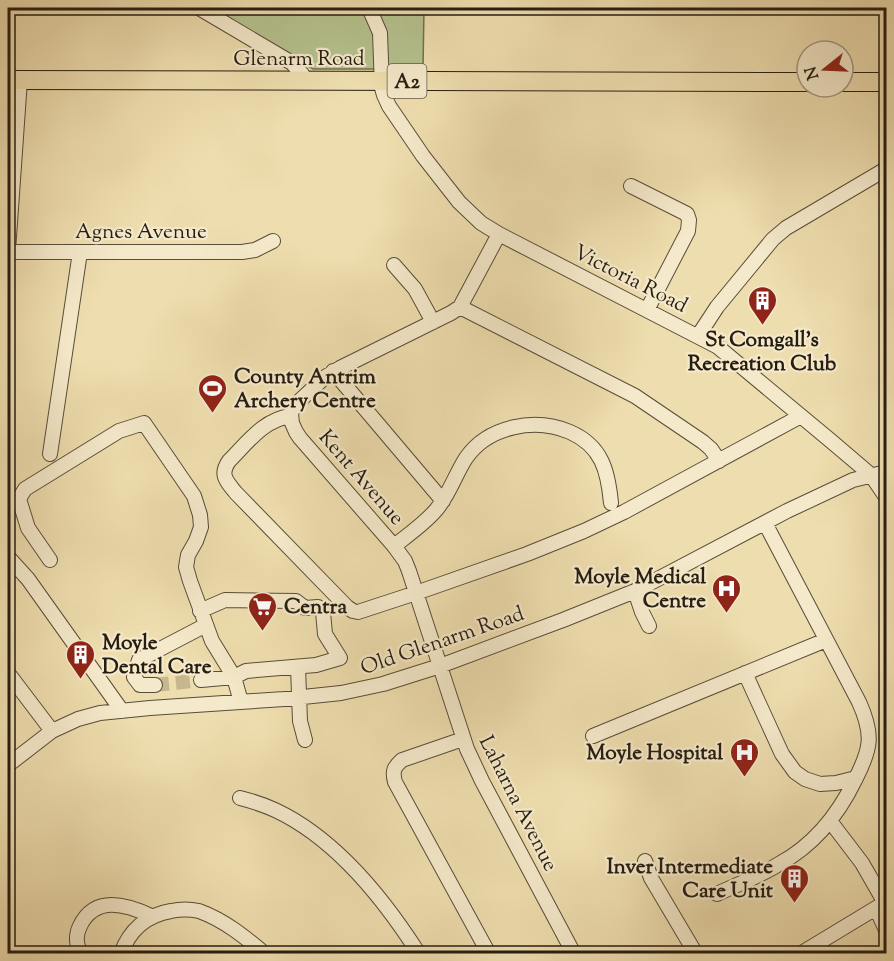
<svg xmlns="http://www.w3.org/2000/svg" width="894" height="961" viewBox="0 0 894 961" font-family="'Sorts Mill Goudy',serif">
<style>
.green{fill:#b5c28e;stroke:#6e7050;stroke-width:1.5}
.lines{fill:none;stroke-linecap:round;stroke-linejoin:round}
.minor-tunnel{stroke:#c6b78f;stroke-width:14;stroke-dasharray:14 7;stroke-linecap:butt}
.minor-casing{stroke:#584d39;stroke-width:16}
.major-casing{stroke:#261d12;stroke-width:20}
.minor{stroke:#f4e9ca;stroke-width:14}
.major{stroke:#eeddae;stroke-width:18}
.labels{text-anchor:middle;stroke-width:4.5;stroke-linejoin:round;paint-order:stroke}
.shield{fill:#f4e9ca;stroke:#645a49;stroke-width:1.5}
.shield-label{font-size:20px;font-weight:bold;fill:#261d12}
.street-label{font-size:21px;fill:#261d12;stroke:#f4e9ca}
.poi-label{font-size:21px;font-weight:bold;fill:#261d12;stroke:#f4e9ca;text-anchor:start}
</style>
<rect width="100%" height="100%" fill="#eeddae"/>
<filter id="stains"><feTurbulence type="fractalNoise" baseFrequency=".00333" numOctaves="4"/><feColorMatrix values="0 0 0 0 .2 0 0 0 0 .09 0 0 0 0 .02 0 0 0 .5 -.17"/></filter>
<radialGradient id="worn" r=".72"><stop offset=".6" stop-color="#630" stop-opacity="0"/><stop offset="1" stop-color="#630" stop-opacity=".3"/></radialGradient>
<path class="green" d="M206,8H427H424L423,69H313Z"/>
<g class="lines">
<path class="minor-tunnel" d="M155,685L201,680"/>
<defs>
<path id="minor" d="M199,8L292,63L302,74L306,81
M369,8L380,33L382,88L384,95L389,106L423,156L459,202L481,223L499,234L718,347L831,441L871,475L886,497
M631,186L687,214L689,220L688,231L647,310
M499,234L460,307L451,313L340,368L325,377L294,406L291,414L292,423L296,432L300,438L394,546L405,561L409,571L467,749L482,781L574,954
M8,251L20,80
M8,252H242L255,250L273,241
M394,265L415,289L433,322
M460,307L635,396L703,442L711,449L719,461
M698,336L717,307L773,239L786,228L886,169
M333,371L443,501
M291,416C264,419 247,443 229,461C219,475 227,482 236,493L347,607L353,611L358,612L416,593L527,554L584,531L624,512L801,416
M50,454L80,252
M394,546C408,535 424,524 436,510C449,495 455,475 466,458C488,426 535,417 570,432C602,446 608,471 611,503
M8,557L28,579L122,711
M50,560L28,528L19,499L25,489L119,431L144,423L194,496L200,515L201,527L196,541L188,555L186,567L190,581L212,641L234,677L241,702
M635,591L642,612L649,626
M200,611L225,600L296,601L305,608L318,607L323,612L325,634L340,658L316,665L246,671L234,677L201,680
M298,667L300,721L305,740
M8,673L52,731
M745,673L782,754L795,772L805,779L820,784L836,783L856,778
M155,685H140L134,677L139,660L206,625
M593,736L826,640
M463,739L402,760C394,767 392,771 395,782L489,954
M8,765L52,731L78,719L100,713L150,708L284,699L341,693L383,684L440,666L563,620L635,591L787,511L853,480L886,472
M240,798C252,801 264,805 275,810C335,838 384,899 419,954
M830,821L862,863L885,903
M645,861L651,878L696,954
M717,894C738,884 760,876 779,864C814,845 838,815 855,780C871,749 874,735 859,702L765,523
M876,908L886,930
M81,954C76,944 75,936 80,926C95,895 126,904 151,916
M121,954C129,930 147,915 171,911C180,909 190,909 199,911C224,920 245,937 265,954
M800,954L886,902"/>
<path id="major" d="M8,80L807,82
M843,82H886"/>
</defs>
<use href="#minor" class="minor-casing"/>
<use href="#major" class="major-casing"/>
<use href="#minor" class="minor"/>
<use href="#major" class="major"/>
</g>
<defs>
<symbol id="building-pin" viewBox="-11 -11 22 30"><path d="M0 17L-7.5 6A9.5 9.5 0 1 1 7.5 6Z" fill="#8f2418" stroke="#f4e9ca"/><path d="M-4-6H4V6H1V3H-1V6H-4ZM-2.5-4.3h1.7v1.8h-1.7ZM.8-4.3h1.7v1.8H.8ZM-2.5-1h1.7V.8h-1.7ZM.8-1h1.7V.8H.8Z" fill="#fff"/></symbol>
<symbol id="stadium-pin" viewBox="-11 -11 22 30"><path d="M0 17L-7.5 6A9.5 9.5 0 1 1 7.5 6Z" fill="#8f2418" stroke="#f4e9ca"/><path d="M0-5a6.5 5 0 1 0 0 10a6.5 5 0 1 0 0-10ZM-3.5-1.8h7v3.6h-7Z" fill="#fff"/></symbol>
<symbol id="hospital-pin" viewBox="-11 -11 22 30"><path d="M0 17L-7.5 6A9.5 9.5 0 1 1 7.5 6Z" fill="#8f2418" stroke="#f4e9ca"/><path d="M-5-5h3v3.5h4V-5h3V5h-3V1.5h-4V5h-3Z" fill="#fff"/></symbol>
<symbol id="supermarket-pin" viewBox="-11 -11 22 30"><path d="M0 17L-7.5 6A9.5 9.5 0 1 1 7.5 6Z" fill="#8f2418" stroke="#f4e9ca"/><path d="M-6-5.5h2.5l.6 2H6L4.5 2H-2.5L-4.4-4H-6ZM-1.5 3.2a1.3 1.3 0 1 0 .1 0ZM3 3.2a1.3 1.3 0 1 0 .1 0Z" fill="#fff"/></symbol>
</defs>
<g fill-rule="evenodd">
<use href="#building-pin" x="746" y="284" width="33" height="45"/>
<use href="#stadium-pin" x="196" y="372" width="33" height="45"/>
<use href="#hospital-pin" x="710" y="572" width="33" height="45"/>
<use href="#supermarket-pin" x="246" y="590" width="33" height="45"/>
<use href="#building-pin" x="64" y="638" width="33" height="45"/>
<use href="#hospital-pin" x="728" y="736" width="33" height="45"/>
<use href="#building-pin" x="778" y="862" width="33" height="45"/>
</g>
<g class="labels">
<rect class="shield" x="387.5" y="64" width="39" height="34" rx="4.5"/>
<g class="shield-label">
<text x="407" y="88">A2</text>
</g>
<g class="street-label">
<text x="299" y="65">Glenarm Road</text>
<text x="141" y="238">Agnes Avenue</text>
<text transform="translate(631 278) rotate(27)" y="7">Victoria Road</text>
<text transform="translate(362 477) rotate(49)" y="7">Kent Avenue</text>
<text transform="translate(442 640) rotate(-19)" y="7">Old Glenarm Road</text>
<text transform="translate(519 803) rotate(63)" y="7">Laharna Avenue</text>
</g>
<g class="poi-label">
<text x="762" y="346" text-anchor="middle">St Comgall's<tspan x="762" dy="24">Recreation Club</tspan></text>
<text x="234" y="383">County Antrim<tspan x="234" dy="24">Archery Centre</tspan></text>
<text x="706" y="583" text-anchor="end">Moyle Medical<tspan x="706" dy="24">Centre</tspan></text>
<text x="284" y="613">Centra</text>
<text x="102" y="649">Moyle<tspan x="102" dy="24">Dental Care</tspan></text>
<text x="723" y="759" text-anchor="end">Moyle Hospital</text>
<text x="773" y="873" text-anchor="end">Inver Intermediate<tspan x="773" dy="24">Care Unit</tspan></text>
</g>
</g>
<rect width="894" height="961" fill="none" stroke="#eeddae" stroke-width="30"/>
<rect x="9" y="9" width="876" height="943" fill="none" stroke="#261d12" stroke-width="3"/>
<rect x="15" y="15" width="864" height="931" fill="none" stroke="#261d12" stroke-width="1.5"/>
<g transform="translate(825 69) rotate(252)"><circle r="28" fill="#f4e9ca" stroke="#a29780" stroke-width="1.5"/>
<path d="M0-4.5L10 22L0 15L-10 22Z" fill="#8f2418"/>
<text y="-9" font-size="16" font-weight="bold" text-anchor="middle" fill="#261d12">N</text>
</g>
<rect width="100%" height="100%" filter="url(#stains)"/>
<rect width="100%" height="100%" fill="url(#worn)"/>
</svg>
